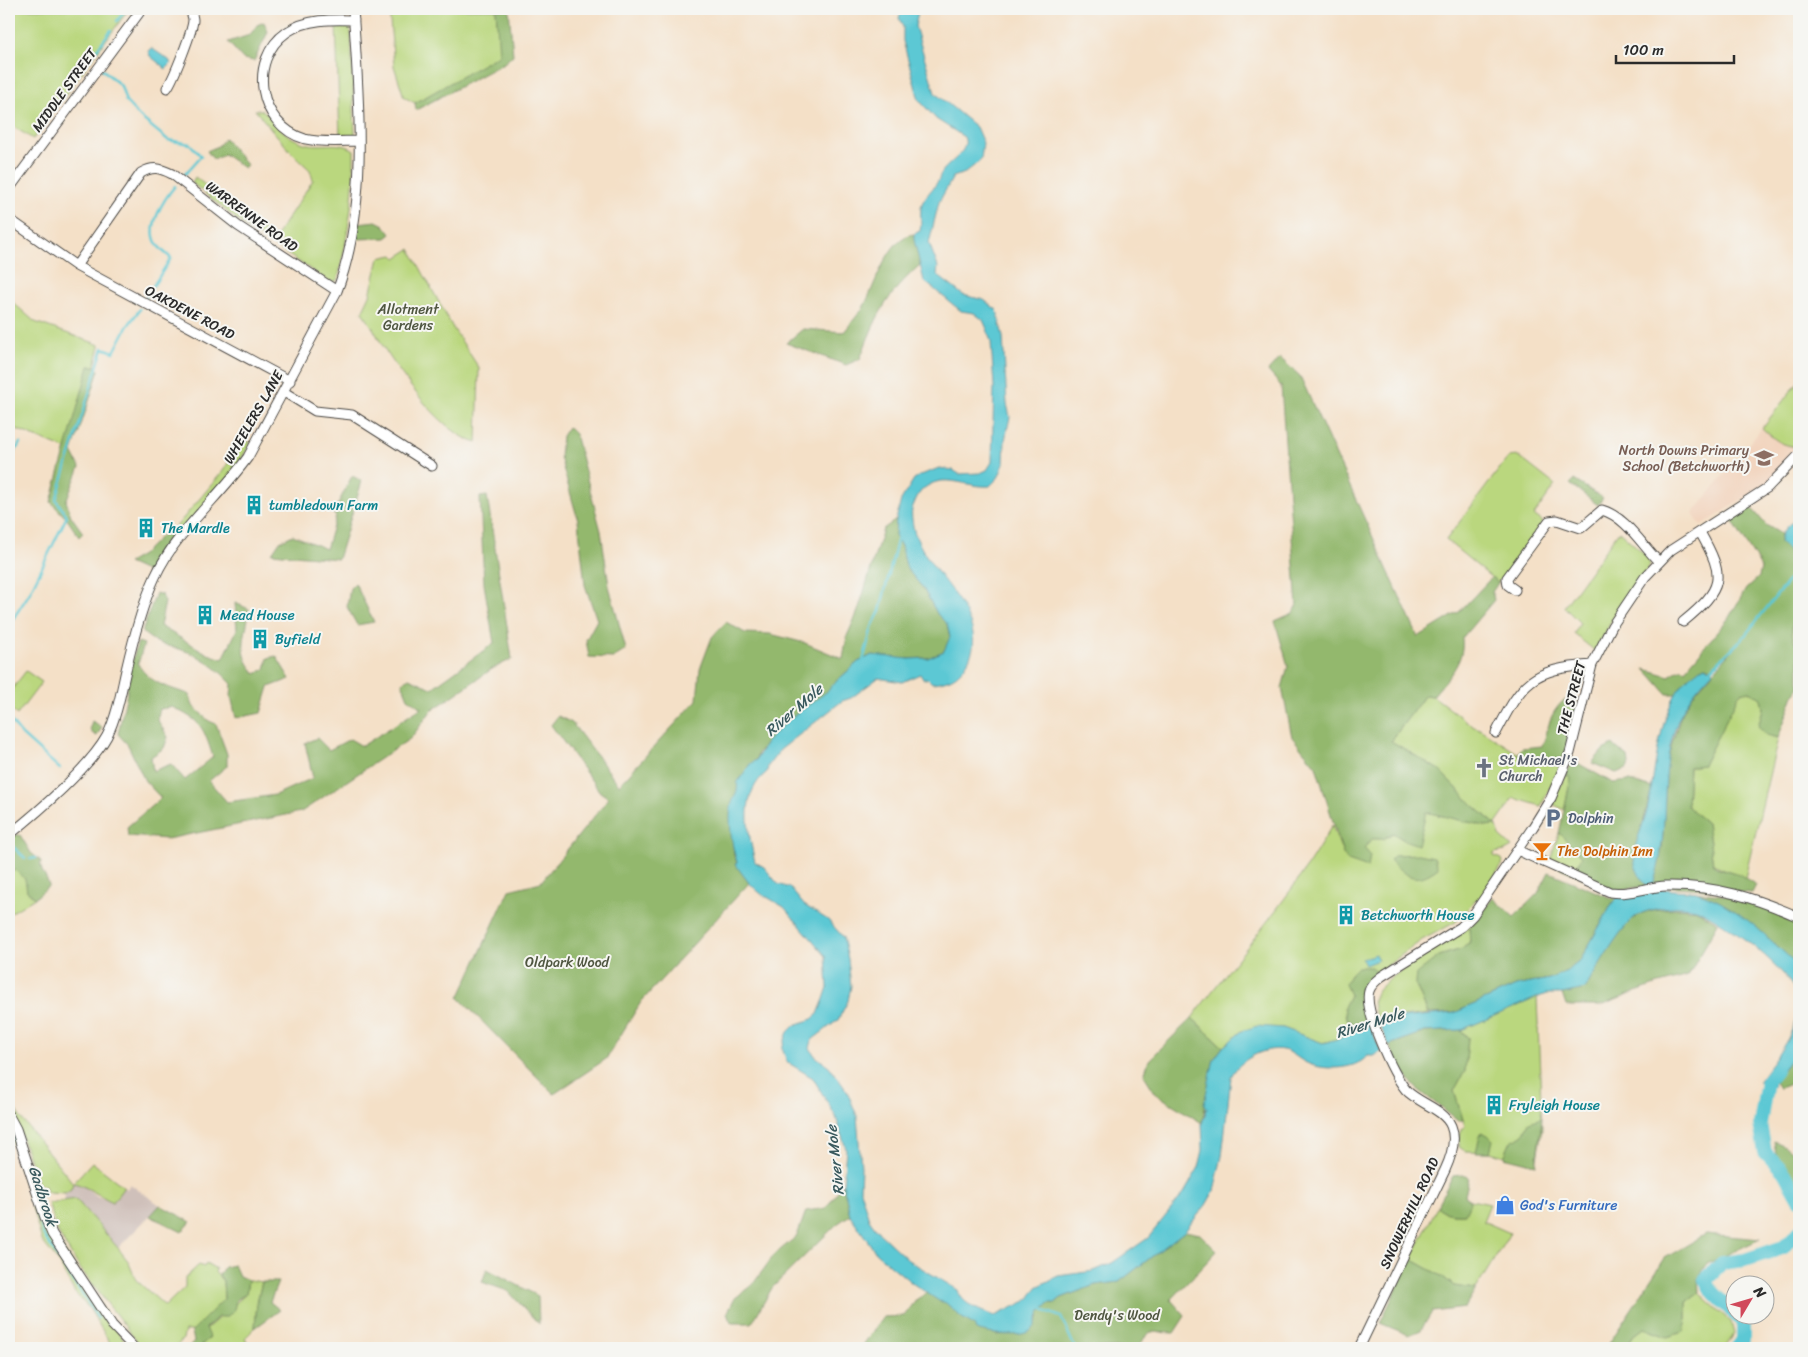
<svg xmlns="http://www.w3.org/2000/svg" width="1808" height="1357" viewBox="0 0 1808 1357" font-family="Sriracha,sans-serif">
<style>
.built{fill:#f2d4be}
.industrial{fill:#cfc0ba}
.green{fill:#bad77e;stroke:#728154}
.forest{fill:#93b86d;stroke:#5f724c;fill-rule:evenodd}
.water{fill:#5cc8d4;stroke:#447a80}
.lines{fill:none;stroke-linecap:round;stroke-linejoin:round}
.stream{stroke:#5cc8d4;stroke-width:2.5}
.river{stroke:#5cc8d4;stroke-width:14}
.minor-casing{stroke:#494642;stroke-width:11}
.minor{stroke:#fff;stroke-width:9}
.labels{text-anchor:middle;stroke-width:4;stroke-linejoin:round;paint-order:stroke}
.street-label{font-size:14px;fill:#2b2b2b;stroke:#f6f6f2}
.park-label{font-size:14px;fill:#4f5640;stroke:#f6f6f2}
.education-label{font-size:14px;fill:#785e54;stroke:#f6f6f2;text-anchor:end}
.culture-label{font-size:14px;fill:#0d838f;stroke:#f6f6f2;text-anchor:start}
.worship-label{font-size:14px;fill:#5b616d;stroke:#f6f6f2;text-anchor:start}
.service-label{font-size:14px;fill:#4e5e75;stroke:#f6f6f2;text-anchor:start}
.food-label{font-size:14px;fill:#c56008;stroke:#f6f6f2;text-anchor:start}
.shop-label{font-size:14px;fill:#366cbe;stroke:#f6f6f2;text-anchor:start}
.water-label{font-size:15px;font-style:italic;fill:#3a5a5e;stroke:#f6f6f2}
</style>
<rect width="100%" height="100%" fill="#f6f6f2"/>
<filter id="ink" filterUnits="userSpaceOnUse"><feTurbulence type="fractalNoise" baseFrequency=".02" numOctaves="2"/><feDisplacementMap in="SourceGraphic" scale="10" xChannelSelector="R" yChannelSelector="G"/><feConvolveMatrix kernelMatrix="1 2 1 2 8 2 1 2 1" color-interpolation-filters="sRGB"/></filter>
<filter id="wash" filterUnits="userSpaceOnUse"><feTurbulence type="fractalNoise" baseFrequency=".0096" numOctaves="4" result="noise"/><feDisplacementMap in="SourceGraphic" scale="20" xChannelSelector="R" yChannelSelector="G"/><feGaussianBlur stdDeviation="1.12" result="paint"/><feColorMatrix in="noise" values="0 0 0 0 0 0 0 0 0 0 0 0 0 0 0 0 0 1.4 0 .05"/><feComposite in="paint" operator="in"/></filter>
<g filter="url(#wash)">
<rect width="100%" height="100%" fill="#f4e0c7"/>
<path class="built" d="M1798,382L1799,447L1769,482L1701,526L1693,514Z"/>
<path class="industrial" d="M73,1183H79L97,1196L113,1202L124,1187L127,1189L130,1184L160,1205L118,1248L76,1200H64L65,1193L71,1189Z"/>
<path class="green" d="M9,9H129L33,139L9,124Z
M389,9H496L500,55L415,103L404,97L394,66Z
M342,23L348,25L351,32L355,134L353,137L340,138L336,24Z
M255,110H262C277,121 280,134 301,142C318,149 339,139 354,150C355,194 348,235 338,279L334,282L328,281L246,227L192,183L195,177L274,239L313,180L310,170L291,152Z
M410,249L453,328L479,368L477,443C443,434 403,378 384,348C377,336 371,323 362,312L370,295L379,258L393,255L396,258Z
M9,299L35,322L100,345L95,366L99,370L72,452L9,426Z
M1798,382L1799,447C1782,446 1775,440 1762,428Z
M243,439L251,443L231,476L180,532L175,528L223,471Z
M1518,456L1555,485L1534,515L1543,522L1498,583L1446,540L1503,464L1509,457Z
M1619,531L1648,557L1650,565L1621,604L1595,651L1574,634L1580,623L1564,607Z
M1799,601V648C1788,636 1791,615 1799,601Z
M26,671L42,682L17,715L9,708V693Z
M1744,691L1752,692L1761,698L1763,709L1759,723L1766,735L1778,738L1745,878L1713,864L1707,823L1687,807L1689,766L1703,765L1736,698Z
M1425,695L1433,696L1474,727L1478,728L1528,760L1564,759L1541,806L1514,798L1496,824L1500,836L1512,847L1505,851L1494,853V856L1502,859L1503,862L1480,901L1476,899L1456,922L1422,940L1365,982L1360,991L1368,1021L1357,1026L1341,1038L1322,1043L1283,1028L1242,1031L1223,1047L1192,1018C1239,954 1295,894 1332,825L1343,854L1364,848L1372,838L1383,839L1393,833L1404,840L1426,812L1485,826L1495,824L1474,806L1439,770L1391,741Z
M1566,775L1571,778L1564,810L1551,803Z
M1559,833L1582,856L1574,874L1549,863Z
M15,870L26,879L27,891L35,898L9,914V873Z
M1469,927L1470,941L1462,949L1439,956L1415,983L1428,1014L1377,1020C1375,1013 1372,1003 1374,997C1380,979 1450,939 1469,927Z
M1537,997L1542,1129L1536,1165L1490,1152L1465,1151L1459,1147L1461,1129L1465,1126L1454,1091L1465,1071L1468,1038L1461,1030Z
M9,1099L20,1117L73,1183L92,1162L124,1187L113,1202C101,1197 83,1184 73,1183L71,1189L65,1193L47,1192L45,1186L38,1184L17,1124L9,1109Z
M9,1122L39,1212L129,1348H113L89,1308L75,1293L57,1260L42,1241L9,1130Z
M76,1199L118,1248L128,1261L136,1280L165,1306L185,1287V1278L199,1265L204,1267L206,1263L216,1269L215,1272L223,1281L224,1299L192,1331H185L183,1339L175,1348H142L79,1267L58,1233L48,1203Z
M1471,1200L1490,1204L1483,1221L1510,1233L1476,1289L1454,1286L1443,1277L1411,1259L1437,1207C1445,1215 1453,1214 1464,1214Z
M248,1280L262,1282L257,1302L255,1328L245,1338L247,1342L241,1348H204L202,1345L209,1337L206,1329L246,1294Z
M1699,1293L1731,1322L1734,1334L1725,1348H1627L1632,1337L1644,1328L1667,1337L1687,1319V1302Z"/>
<path class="forest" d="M496,9H509L513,55L504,63L416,110L415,103L499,55Z
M264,22L268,32L254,61L243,59L228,42L250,35L257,25Z
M225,138L247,165L244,168L225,155L213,159L207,151L218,146Z
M376,221L384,225L391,234L386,238L357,239L358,223Z
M914,234L920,265C885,296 876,317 860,359L846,365L786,343L803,329L844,332C850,324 857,316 863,308C875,287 888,236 914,234Z
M1280,358L1300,376L1418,637L1459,612L1492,577L1498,583L1492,592L1494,600L1462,638C1465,663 1447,678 1433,696L1425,695L1391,741L1439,770L1474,806L1496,825L1485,826L1426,812L1418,845L1404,840L1393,833L1383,839H1372L1364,848L1370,855L1368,868L1348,861L1343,854L1316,766L1292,737L1282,688L1288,666L1275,621L1293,613L1297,607L1281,386L1268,371Z
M89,366H95L99,370L72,452L80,467L66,501L71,516L83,533L79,537L67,519L51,502Z
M568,427L575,434L601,531L609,586L626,650L613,658L589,657L586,640L597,620L585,585L578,520L560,457L562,436Z
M352,476L362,481L338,559L272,553L280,541L293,535L326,549L336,516L333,514Z
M1574,480L1603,498L1598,505L1570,484Z
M487,496L512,659L492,669L431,711L411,738L301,812L167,839L128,836L127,827L161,798L145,781L128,745L118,734L127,693V679L138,642L144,644L138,664C149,683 169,688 189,694L193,706L209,721L216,724L227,754V766L209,781L227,802L275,795L313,778L305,743L317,738L329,750L350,739L362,746L421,708L408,698L402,683L409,678L432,688L494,643L484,584L480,497ZM172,707C202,722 203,726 213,757L185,780L171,764L153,771L151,757L164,748L168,737L157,719L160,709Z
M1750,506L1766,525L1781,534L1780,542L1799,562C1799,574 1801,587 1799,598C1797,616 1784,630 1799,648V687L1795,693L1778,738L1766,735L1758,726L1763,709L1761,698L1749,691L1740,693L1703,765L1689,767L1687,806L1707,823L1713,864L1716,867L1739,874L1756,885L1752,893L1653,885L1662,849L1667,760L1681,715L1691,697L1736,646L1712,668L1706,666C1693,671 1685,683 1677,694H1667L1645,669L1669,676L1682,668L1685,670L1728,619L1746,589L1759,577L1761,568L1759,564L1731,519Z
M896,520L895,535L901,546L907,569L923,588L938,615L947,624L950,637L948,645L944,651L928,658L899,659L872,655L858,662L831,686L830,690L776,732L758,753L756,760L750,764L731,807L734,856L737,862L736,864L749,883L641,1002L606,1059L554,1094L459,998L509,890L541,882L609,798L600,792L551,725L558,716L572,723L619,785L697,700L700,669L712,637L726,622L745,633L770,634L805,643L843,659L847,636L858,611L883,529Z
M164,533L171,535L174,540L150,573L128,563L142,555Z
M355,583L374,622L357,625L347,607L350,588Z
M156,593L162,595L165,602L160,626L208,654L223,659L237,630L235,603L249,609C247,637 235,650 256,674L265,669L268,658L276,656L290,679L269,687L261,713L236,718L231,696L232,684C220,671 205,658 188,652C167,644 161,648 142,632Z
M1564,700L1577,703L1578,706L1564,759L1528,760L1517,754L1522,748L1542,746C1551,725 1546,718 1564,700Z
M92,721L102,727L97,736L92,733L90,728Z
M1613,745L1628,757L1629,764L1627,769L1616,773L1592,763L1603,750Z
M1572,760L1613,783L1629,781L1652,788L1634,857L1647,886L1615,890L1574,874L1582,856L1559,833L1571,778L1566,775Z
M16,835H20L31,853L41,861C39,871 47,877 49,886L35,898L27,891L25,879L15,870L9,873V841Z
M1419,854L1434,857L1438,868C1416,885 1406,877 1390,860L1395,855Z
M1549,872L1611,898L1618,897L1613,902L1580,961L1567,971L1549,979L1516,986L1454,1013L1428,1014L1415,983L1416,974L1439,956L1462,949L1470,942L1469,927L1493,898L1514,917L1538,893Z
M1694,892L1749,898L1799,920V966L1718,901Z
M1679,908L1697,910L1718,923L1688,976L1652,986L1600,1006H1566L1562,994L1585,989C1597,969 1618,929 1637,916C1648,908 1666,909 1679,908Z
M1357,967H1371L1378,971L1365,982L1360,991L1368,1021L1357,1026L1346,1019L1344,1007L1350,995L1345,984L1351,973Z
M1192,1018L1223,1047L1214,1059L1202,1123L1156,1094L1144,1075L1149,1060Z
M1461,1030L1468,1038L1465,1071L1454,1091L1463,1120L1458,1121L1415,1087L1399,1067L1389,1045L1425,1032Z
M1799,1048C1799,1072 1806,1080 1779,1088L1774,1081Z
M1542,1118L1536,1165L1504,1157L1511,1141L1523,1135L1529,1122Z
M1481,1132L1488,1135L1493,1140L1490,1152H1476Z
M1774,1141C1798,1150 1799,1162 1799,1185L1776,1154Z
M1462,1175L1469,1177L1465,1196L1471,1200L1465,1214C1454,1214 1445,1215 1437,1207L1453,1176Z
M843,1184L850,1215L837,1224L772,1288L752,1323H732L727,1314L734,1299L753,1284L774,1255L797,1236L806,1211L826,1208Z
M160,1205L191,1222L182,1232L150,1216Z
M1185,1231L1200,1234L1217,1251L1171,1300L1185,1316L1174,1333L1150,1332L1137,1348H861L883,1317L904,1316L917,1299L927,1293L945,1302L962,1318L997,1335L1029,1332L1039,1318L1040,1312L1049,1303H1055L1061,1298L1095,1285L1119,1282Z
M1706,1234L1760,1239L1707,1264L1698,1279L1699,1293L1687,1302V1319L1684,1332L1667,1337L1644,1328L1632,1337L1627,1348H1606L1665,1258Z
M1411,1259L1443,1277L1454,1286L1476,1289L1465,1308L1432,1312L1421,1330L1409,1335L1380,1323Z
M234,1265L239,1276L248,1280L246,1294L236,1300L234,1310L227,1317H218L206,1328L210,1337L202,1345L204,1348H188L194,1342L192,1331L224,1299L223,1281L219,1275L224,1267Z
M487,1269L538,1296L539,1324L508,1291L482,1282Z
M262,1282H278L270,1302L280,1310L255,1328L257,1302Z"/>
<path class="water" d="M902,9H919L915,26L935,93L976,127L983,143L981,160L965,173L953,177L939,202L929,243L938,267L937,275L963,295L984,300L997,310L1003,337L1007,404L1010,417L1005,440L1004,464L998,478L990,486C970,488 949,475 931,484C921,489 918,494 914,504C910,512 912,518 913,526C921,570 994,616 968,661C959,677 950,681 932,683L928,679H923L920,674L902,682L878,678L851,698L842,701L780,750L768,766L767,772C739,794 748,831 755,862L764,867L778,884L790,888L804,905L828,920L843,937L848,959L851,986L848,1001L838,1020L812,1040L810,1048L815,1056L829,1066L847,1091L857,1116L861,1167L860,1190L869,1219L879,1233L908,1260L958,1290C961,1304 982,1312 995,1316L1028,1300L1037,1287L1058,1276L1094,1271L1112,1263L1148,1238L1184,1193L1199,1167L1203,1150L1202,1123L1207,1109L1204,1103L1214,1059L1223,1047L1242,1031L1257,1026L1283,1028L1323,1043L1341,1038L1357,1026L1368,1021L1381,1052L1373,1056H1367C1356,1071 1318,1071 1303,1061C1296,1057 1290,1051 1283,1050C1264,1046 1238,1061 1231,1077L1222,1156L1214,1191L1206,1205L1185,1231L1119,1282L1095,1285L1061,1298L1055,1303H1049C1047,1307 1043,1308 1041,1311C1037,1316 1038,1323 1033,1329C1023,1339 988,1334 976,1330L974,1325L962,1318L946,1303L939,1301L912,1283L876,1253L850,1215L843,1184L846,1149L836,1117L813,1078L787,1062L782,1048L788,1032L795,1025L812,1019L818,1014L824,999L828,987L826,956L784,907L760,893L749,883L735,864L737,862C732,850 728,818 731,806C733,798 739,791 737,783L750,764L756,760L767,741L791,718L829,690L831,686L858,662L872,655L909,659L928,658L944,651L950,637L947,624L938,615L923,588L907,569L901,546L895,535L896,520L901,500L914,479L921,475L939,468L953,470L959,474L980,473L987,470L992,462L994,386L991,342L987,329L983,320L974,313L961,311L924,281L914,240V234L920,231C922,223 920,215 921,207C923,197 933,190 938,181C940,179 939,176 941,174C946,163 971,152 964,137L936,119L919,100L903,41V27L899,18Z
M151,48L169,60L171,64L166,69L150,56L148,51Z
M1799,518V562L1780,542C1781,530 1788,524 1799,518Z
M1706,666L1713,671C1701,684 1689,697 1681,714C1660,758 1668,805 1661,851C1660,863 1656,874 1653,885L1647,886C1641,877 1635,870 1634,859C1633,844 1644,825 1647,810C1658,767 1657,686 1706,666Z
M1665,889C1675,891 1687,890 1696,892C1739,905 1767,938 1799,966V1048L1774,1081L1773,1087L1758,1082C1774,1059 1803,1027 1797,997C1791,969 1723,921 1698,910C1683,904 1652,907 1638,915C1621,925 1596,971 1585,989L1562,994H1546L1461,1030L1424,1032L1389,1045L1377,1020L1454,1013L1516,986L1549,979L1567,971L1580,961L1613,902L1618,897Z
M1375,954L1378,960L1365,965L1362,959Z"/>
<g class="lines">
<path class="stream" d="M117,21L126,9
M89,60L111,30
M102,69L121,86L126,102L140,117L168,140L190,144L201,156L185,174
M146,297L171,258C166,254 160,249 157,244C146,227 164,199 175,186
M9,462L20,443
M9,625L29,594L67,516L56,500L103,348L114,352L127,327L140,309
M863,661L872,627L880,611L898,537
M1710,670L1743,638L1799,567
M9,719L22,735L60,769
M9,845L10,844L25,858
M30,859L36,858
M9,1127L12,1131L44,1236L98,1318
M1042,1308L1045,1311L1061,1317L1075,1348"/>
<path class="river" d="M1776,1070L1767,1081L1760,1124L1765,1152L1784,1172L1799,1199
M1737,1348L1743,1340V1322L1710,1289L1705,1280L1722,1263L1745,1260L1784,1247L1799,1232"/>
</g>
</g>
<g filter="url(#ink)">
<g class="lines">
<defs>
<path id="minor" d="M354,20C332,19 306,19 287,32C247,60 258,125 305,139C321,143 342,141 358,141
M167,88C173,80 193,30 193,20C193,17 191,12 190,9
M9,189L142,9
M9,219L76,266L290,381
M76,266L141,173C153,166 160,168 172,174L238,226L337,291
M284,392L315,411L352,415L432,466
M1515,590L1508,585L1507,578L1549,521L1557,520L1581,528L1602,510C1626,517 1641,544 1658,561
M1683,622C1724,588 1726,578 1700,532
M1496,733C1523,681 1531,669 1592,665
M9,835C38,812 90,767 107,736C117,716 121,692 126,670C133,640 142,605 155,577C176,531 219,498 248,457L337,291C369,208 359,96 353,9
M1517,850L1610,892C1629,895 1647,887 1666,886C1716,885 1755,898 1799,917
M9,1116L16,1129L45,1217L52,1234L112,1325L134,1348
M1359,1348L1445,1170C1451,1157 1457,1140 1451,1126C1444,1109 1418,1103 1406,1090C1393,1074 1363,1010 1369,991C1371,984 1377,980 1382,976L1461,927L1473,915L1533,827L1551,798L1570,753L1592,665L1612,626L1645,577L1671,550L1767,488L1799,455"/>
</defs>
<use href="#minor" class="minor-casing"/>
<use href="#minor" class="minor"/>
</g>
</g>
<defs>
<symbol id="school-bare" viewBox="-9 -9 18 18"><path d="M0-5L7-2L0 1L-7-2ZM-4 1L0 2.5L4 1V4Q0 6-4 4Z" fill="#8d6e63" stroke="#f6f6f2" stroke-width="2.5" paint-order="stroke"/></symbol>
<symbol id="building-bare" viewBox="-9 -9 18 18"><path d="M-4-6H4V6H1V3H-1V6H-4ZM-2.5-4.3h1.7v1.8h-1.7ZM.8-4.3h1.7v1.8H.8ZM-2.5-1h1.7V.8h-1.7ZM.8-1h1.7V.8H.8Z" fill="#0f9aa8" stroke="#f6f6f2" stroke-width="2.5" paint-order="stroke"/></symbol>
<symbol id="church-bare" viewBox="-9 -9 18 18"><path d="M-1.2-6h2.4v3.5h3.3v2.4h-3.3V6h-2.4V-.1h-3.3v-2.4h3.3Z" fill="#6b7280" stroke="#f6f6f2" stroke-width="2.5" paint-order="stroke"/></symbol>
<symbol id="parking-bare" viewBox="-9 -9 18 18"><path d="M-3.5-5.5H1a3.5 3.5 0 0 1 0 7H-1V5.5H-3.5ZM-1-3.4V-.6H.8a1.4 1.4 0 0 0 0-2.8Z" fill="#5c6f8a" stroke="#f6f6f2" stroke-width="2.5" paint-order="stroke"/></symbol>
<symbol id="bar-bare" viewBox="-9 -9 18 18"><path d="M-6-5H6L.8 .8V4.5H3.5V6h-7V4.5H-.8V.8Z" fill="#e8710a" stroke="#f6f6f2" stroke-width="2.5" paint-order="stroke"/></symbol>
<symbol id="shop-bare" viewBox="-9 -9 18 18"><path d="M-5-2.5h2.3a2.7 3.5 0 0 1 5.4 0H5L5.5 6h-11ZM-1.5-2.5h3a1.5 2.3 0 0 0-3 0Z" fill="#3f7fe0" stroke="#f6f6f2" stroke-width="2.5" paint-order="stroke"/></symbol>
</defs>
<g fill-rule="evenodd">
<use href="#school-bare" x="1750" y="444" width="28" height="28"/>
<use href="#building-bare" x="240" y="491" width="28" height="28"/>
<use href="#building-bare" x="132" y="514" width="28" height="28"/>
<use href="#building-bare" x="191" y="601" width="28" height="28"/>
<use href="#building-bare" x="246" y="625" width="28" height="28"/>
<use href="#church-bare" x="1470" y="754" width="28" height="28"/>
<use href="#parking-bare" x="1539" y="804" width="28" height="28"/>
<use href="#bar-bare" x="1528" y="837" width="28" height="28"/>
<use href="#building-bare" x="1332" y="901" width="28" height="28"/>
<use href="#building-bare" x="1480" y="1091" width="28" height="28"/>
<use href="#shop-bare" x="1491" y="1191" width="28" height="28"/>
</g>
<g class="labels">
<g class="street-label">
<text transform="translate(64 90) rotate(-54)" y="5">MIDDLE STREET</text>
<text transform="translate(252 216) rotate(36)" y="5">WARRENNE ROAD</text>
<text transform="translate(190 312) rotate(28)" y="5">OAKDENE ROAD</text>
<text transform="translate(253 417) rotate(-60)" y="5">WHEELERS LANE</text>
<text transform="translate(1571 698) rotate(-75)" y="5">THE STREET</text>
<text transform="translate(1409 1213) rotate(-65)" y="5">SNOWERHILL ROAD</text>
</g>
<g class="park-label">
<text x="408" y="314">Allotment<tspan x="408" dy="16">Gardens</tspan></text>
<text x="567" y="967">Oldpark Wood</text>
<text x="1117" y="1320">Dendy's Wood</text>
</g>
<g class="education-label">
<text x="1749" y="455">North Downs Primary<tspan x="1749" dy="16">School (Betchworth)</tspan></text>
</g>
<g class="culture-label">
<text x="269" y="510">tumbledown Farm</text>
<text x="161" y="533">The Mardle</text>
<text x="220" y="620">Mead House</text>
<text x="275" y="644">Byfield</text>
<text x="1361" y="920">Betchworth House</text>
<text x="1509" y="1110">Fryleigh House</text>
</g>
<g class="worship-label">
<text x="1499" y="765">St Michael's<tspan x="1499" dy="16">Church</tspan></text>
</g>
<g class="service-label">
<text x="1568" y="823">Dolphin</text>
</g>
<g class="food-label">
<text x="1557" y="856">The Dolphin Inn</text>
</g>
<g class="shop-label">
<text x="1520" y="1210">God's Furniture</text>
</g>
<g class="water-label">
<text transform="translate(794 710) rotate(-41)" y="5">River Mole</text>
<text transform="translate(1370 1023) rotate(-17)" y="5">River Mole</text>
<text transform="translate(835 1160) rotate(-96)" y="5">River Mole</text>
<text transform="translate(43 1196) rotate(72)" y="5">Gadbrook</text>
</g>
</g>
<rect width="1808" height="1357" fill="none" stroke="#f6f6f2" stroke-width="30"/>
<g transform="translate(1750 1300) rotate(52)"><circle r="24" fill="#f6f6f2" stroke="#a5a5a2"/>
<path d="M0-4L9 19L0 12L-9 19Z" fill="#d1495b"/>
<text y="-8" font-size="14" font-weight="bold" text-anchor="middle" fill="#2b2b2b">N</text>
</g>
<path d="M1616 55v8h118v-8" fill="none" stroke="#2b2b2b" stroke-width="2.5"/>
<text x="1623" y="55" font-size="15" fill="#2b2b2b" stroke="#f6f6f2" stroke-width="4" paint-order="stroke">100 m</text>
</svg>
